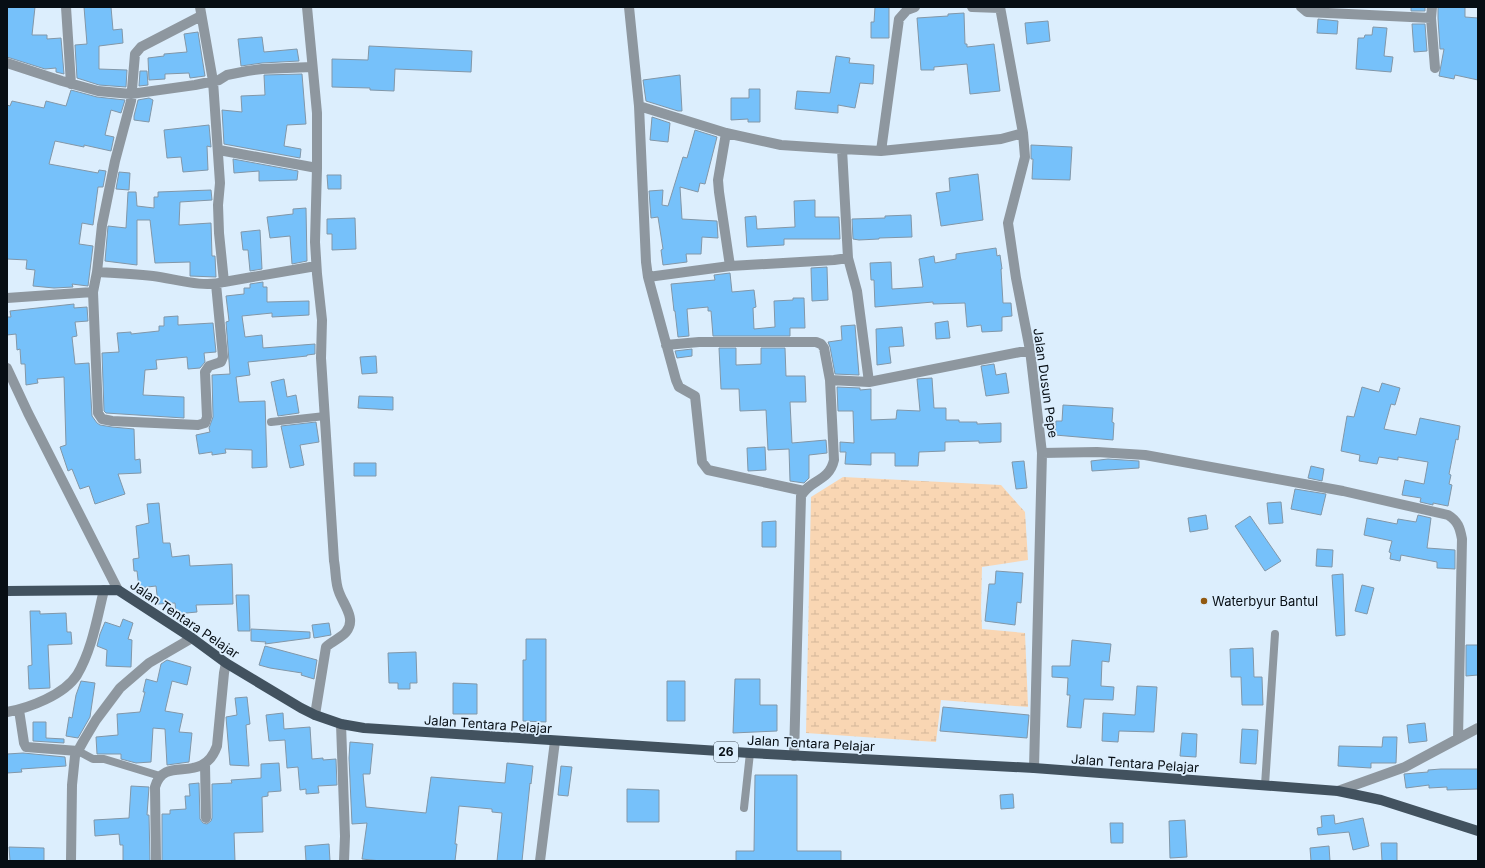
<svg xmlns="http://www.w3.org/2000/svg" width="1485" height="868" viewBox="0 0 1485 868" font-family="Inter,sans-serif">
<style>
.wetland{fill:url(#wetland-marsh)}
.building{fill:#76c1fa;stroke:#8297a8}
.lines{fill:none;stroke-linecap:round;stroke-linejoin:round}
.lane{stroke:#8e979f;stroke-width:8}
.street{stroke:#8e979f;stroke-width:10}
.primary{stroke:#42525f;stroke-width:10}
.poi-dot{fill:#915911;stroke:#dceefd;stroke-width:1.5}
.labels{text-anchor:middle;stroke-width:3.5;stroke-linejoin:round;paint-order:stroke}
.shield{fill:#dceefd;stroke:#47515a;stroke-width:1}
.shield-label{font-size:12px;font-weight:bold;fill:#070e14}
.street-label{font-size:13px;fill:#070e14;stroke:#dceefd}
.poi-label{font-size:13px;fill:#070e14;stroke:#dceefd;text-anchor:start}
</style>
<defs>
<pattern id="wetland-marsh" width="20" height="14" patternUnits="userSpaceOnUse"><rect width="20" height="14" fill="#f9d6b3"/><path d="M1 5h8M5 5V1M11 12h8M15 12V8" fill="none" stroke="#d4b699"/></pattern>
</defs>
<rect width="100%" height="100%" fill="#dceefd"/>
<path class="wetland" d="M843,477L1001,485L1025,512L1028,560L982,567L981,607L982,629L1025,633L1028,707L941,700L936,742L806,733L811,497Z"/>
<path class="building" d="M7,7H35L32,35H47V39L61,38L64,74L56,72V68L45,69L7,57Z
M84,7H111L113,30L122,29L123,43L99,46V69L127,70L126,87L99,85L77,78L75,45L87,44Z
M875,7H889V38H871V22H874Z
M1411,7H1425V11H1411Z
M1438,7H1465V17L1478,18V80L1455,75L1454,79L1439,76L1444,49H1440L1438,18Z
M964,13L965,44H967V47L994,44L1000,91L970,94L967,64L934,67V70H921L917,18L948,16V14Z
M1318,19L1338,21L1337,34L1317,33Z
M1048,21L1050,41L1027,44L1025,23Z
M1412,24H1425L1427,51L1414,52Z
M1373,27L1387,28L1384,56L1393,57L1391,72L1356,69L1358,38H1364L1365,35H1372Z
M198,32L205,76L190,78L189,73L165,74V79L149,80L148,58L164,56V54L187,52L184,34Z
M262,37L264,52L297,49L299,61L262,63L241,66L238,39Z
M369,46L472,51L471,72L395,69L394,91L370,90V88L332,87V59L368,60Z
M836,56L850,58L849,63L874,65L873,84L860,83L855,108L838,105V113L795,109L797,91L830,93Z
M140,71H147L148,85L139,86Z
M302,74L306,124L287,125L284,146L301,149L300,158L224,144L222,110L242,112L241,96L265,95L264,75Z
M680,75L682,111H678L646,101L643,80Z
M749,89H760V122H748V119L731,120V98H749Z
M71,90L97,97L125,100L121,113L111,110L105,135L114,137L111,151L84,145V147L55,141L49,164L98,173L99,170L106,171L103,187H98L93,225L82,223L79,244L93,246L88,286L72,284L73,287L54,288L33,286L35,270L26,269L27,260L7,259V105L10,106L12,101L44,108L46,101L66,106Z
M149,98L153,100L149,122L134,120V116L138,100Z
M652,117L670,123L668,142L650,140Z
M209,125L211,147L207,146L208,170L183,172L181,157L167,158L164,130Z
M695,130L717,137L705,184L700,183L698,192L680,187L682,219L717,221L718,238L702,237L701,254H686L687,262L663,265L661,250L663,249L658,217L651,218L649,191L663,190L662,205L668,206L683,157L687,158Z
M1031,145L1072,147L1070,180L1032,179L1033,159H1031Z
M233,159L298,171L297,180L259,181V171L234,173Z
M119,172L130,173L129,190L116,189Z
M978,174L983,220L941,226L936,193L950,191L949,178Z
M327,175H341V189H328Z
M211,190L212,200L180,202L179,225L211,223L212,256H215L216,277L190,276V262L155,263L150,220H137V265L105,261L108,226L126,228L128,192H136L137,206L154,208V197H158V192Z
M815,200V217H839L840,239H784V245L747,247L745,217L756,216L757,229L795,227L794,201Z
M306,208L307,261L292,264L290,236L270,238L267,217L293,214V209Z
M911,215L912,237L879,238V239L859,240L853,239L852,219L885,218V216Z
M355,218L356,249L332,250V234H327V219Z
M260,230L262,269L250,271L248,250H243L241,232Z
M996,248L997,256L1000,255L1002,269H1001L1003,303H1011L1012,316L1002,317V331L982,332L981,325L967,327L965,303L933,304V302L875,307L874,280H871L870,263L891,262L892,289L923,287L919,259L934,256L935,263L956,259V254Z
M827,267L828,300L812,301L811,268Z
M730,273L732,292L754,290L756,307L753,308L754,329L775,327L774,301L793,300V298H804L805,328H790V336H713L711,311H708V307L687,309L689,336L678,337L675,311H674L671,284L715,280L714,275Z
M263,282V287H267V302L309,301V315L272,317V313L242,316L245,337L262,335L263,348L315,344V354L307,355V356L248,362L250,375L236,377L239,402L265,401L267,467L252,468V450L225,449L226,453L212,455V452L199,454L196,435L210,432L209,428L213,417L212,375L230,374L226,322L229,321L226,296L244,294V288H250V284Z
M74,304V308L87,307L88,321L75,322L77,336L72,337L75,364L89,363L92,416L97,423L100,425L112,427L134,429L135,460L140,459L141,473L118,474L125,494L95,504L89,486L80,489L72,469L68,471L60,447L66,445L64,377L37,379L38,383L26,385L25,364H21L20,349L17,350L16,334L7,335V317H11L10,311Z
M178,316V325L213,323L216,352L204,353L205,362L200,368L188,369L187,357L156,360L157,369L145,370L143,395L184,397V418L106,413L104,411L102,353L119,352L117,333L131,332V334L159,331V326H164V317Z
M948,321L950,338L936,339L935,323Z
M855,325L859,375L835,374L830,347L828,342L842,340L841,326Z
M902,327L904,346L889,347L891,363L877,365L876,329Z
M719,348H736V365L761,364V348H785L786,376H805L806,402H790L792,443L826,440L827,453L809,455V478L804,483L790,481L789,449L768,450L766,410L740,411L739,389H721Z
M692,349V356L677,358L675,351Z
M376,356L377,373L362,374L360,357Z
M994,364L996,375L1006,373L1009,393L986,396L981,366Z
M932,378L934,408H946V420H959V422H977V424L1001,423V442L979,443V441L945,442V451L919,452L918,466H895V453H871V465L845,464L846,452H840V442L854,443L853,411H838L837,387L860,388V390L871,389V420L896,419L897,410L920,411L917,379Z
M284,379L287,397L296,395L299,413L278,416L271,382Z
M1382,383L1400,388L1395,405L1391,404L1384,429L1416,435L1420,418L1460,426L1458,440L1456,439L1449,474L1451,475L1449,484L1452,485L1448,506L1433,503V505L1420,502L1421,498L1402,495L1405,480L1424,484L1428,462L1398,457V460L1379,457L1377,464L1359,461L1360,455L1341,451L1347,416L1354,417L1362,387L1379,392Z
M359,396L393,397V410L358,408Z
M1063,405L1113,408L1112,422L1114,423L1113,440L1055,435L1056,421H1062Z
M316,422L319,442L300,445L304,465L290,468L281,426Z
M765,447L766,470L748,471L747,448Z
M1108,459L1139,461V468L1092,471L1091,461Z
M1024,461L1027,488L1016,489L1012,462Z
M354,463H376V476H354Z
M1311,466L1324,469L1322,481L1308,478Z
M1295,489L1326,494L1321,515L1291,509Z
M1281,502L1283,523L1269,524L1267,503Z
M159,503L163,543H170L172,557L189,555L190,566L232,564L233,604L196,605L197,612L176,614L175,603L158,604L156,586L139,588L137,571H134L133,559L139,558L136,526L149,523L147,504Z
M1206,515L1208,529L1190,532L1188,518Z
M1418,515L1431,518L1427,548L1455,550V569L1437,568V562L1401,555L1400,561L1390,559L1391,553L1389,552L1392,541L1364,535L1367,518L1397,524L1398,519L1416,522Z
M1250,516L1281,561L1265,571L1235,526Z
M776,521V547H762V522Z
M1317,549L1333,550L1332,567L1316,566Z
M996,571L1023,573L1021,603L1017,602L1015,625L985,621L989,584H995Z
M1343,574L1345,635L1336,636L1332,575Z
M1362,585L1374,588L1367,614L1355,611Z
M236,595H249L250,631H238Z
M30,611H40V614L66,613L67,632H71L72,644L48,645L50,688L29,689L28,666L32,665Z
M123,619L133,623L128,639L132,640L131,667L106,666L107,650L97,646L100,634L105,622L120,627Z
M329,623L331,635L314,638L312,625Z
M251,629L310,632V638L265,644L266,642L251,641Z
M526,639H546V722L523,721V660H526Z
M1072,640L1111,644L1109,662L1102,661L1101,686L1114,687L1113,700L1084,699L1081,728L1067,727L1070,695H1067L1068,678L1052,677V666H1070Z
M1466,645H1478V675L1466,676Z
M265,646L317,660L314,679L301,675L302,673L270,668L259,665Z
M1253,648L1254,677H1262L1263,705H1242L1241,677H1231L1230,649Z
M416,652L417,683H410V689H398V683H389L388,653Z
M167,660L191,667L187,685L172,681L165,711L183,714L179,732L192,733L189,762L167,765L165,729L153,728L151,762L136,763L121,759V754H97L96,737L118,735L117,714L140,712L145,692H143L146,679L157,682L161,664Z
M735,679H760V705H777V731L733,733Z
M81,681L95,683L90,717L78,738L66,736L69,717L72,718L76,695Z
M667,681H685V721H667Z
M453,683L477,684V714H453Z
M1137,686L1157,687L1154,732L1119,731L1118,742L1102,741L1103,713L1135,715Z
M247,697L250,724L246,725L249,766L230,765L226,717L237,715L235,698Z
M943,707L1029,715L1027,738L940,731Z
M283,713L284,729L310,727L312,759L323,758V760L336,759L337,785L318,786L319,793L306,794V789L300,790L298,767L287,768L285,740L269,741L266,715Z
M33,722H46V738L64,739V743L33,741Z
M1425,723L1427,741L1409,743L1407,725Z
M1242,729L1258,730L1256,764L1240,763Z
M1182,733L1197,734L1196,757L1180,756Z
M1383,737H1397L1396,763H1371V768L1338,766L1339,746L1382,747Z
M350,742L373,744L370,774H363L366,807L426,813L431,777L505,783L507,763L533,766L531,784L530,783L522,861H497L502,813L492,812V809L459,806L455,844H457L455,861H381L362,859L367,823L352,824L349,758Z
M23,753L65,757L66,766L21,769L22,772L7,773V754Z
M279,763L281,791L268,792V796L262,797L263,832L234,833L235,861H162V814H170V810L186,809L185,796H190L189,784L199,783L200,819L203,823L207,824L211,821L212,818V784L232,783L231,780L261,778V764Z
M561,766L572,767L568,796L558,795Z
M1441,769H1478V789L1447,790V787L1429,788V785L1406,788L1404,774L1428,772V770Z
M755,775H797V851H841V861H736V851H754Z
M131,786L149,787L147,815H149L150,861H123V845H120L119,834L95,836L94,820L129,818Z
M627,789L659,790V822H627Z
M1013,794L1014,808L1001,809L1000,795Z
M1334,815L1335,824L1363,818L1369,846L1353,850L1349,832L1318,835L1317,828L1322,827L1321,816Z
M1185,820L1187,857L1170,858L1169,821Z
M1110,823H1123V843H1111Z
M1381,843H1397V861H1382Z
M329,844L330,861H306L305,846Z
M1329,846L1330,861H1311L1310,848Z
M9,847L44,848V861H10Z"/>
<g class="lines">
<path class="lane" d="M271,422L325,416
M78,751L93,759H104L160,776
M1265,785L1275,634
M744,808L750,753"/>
<path class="street" d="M66,7L71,84
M307,7L317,113V168L315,242L317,274L322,320L321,358L334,561C336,570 335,583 339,592C343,604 357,619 346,632C341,638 332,641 326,647L315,715
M629,7L639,106L646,262L648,277L676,380L679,387L695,396L702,462L708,470L804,491
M972,7L1000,8
M1000,7L1023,133L1025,157L1008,223L1016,278L1030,350L1042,453L1034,768
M1301,7L1307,12L1431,18
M1432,7L1431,18L1435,68
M7,63L62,81L98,91L131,94L195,85L219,80L227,75L247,71L262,69L312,67
M639,106L726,133L781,145L842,149L881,151L1001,139L1023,133
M726,133L718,180L719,192L730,266
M842,149L848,258L857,291L869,382
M219,150L317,168
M881,151L899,19L907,10L915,7
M97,272L102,225L115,161L131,101L135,54L141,47L201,16
M648,277L730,266L834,260L848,258
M224,282L316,266
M93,292L98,413L102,419L112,421L198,425L205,423L207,417L205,372L209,366L221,362L223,357L216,284
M7,298L93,292L97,272C116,273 135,274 153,276C176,279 202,288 224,282L219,233L218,205L220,183L213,81L200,7
M666,345L699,342H816L821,344L824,348L830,380L869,382L1030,350
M7,368L28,413L118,590
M1042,453L1097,452L1145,455L1343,491L1448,515C1458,521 1460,528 1462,539L1458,739
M19,710L24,743L26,747L78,751
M7,712C29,708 64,695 77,675C92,650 97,618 104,590
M341,724L345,836L344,861
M794,756L801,496C810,479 829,482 834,460L830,380
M205,764L206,818
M1338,791L1405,767L1478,728
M71,861L72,785L75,756L84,740L96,720L120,688L149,663L192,638
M156,861L155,787C165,753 202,787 217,746L224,673L226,663
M540,861L555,741"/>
<path class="primary" d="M7,591L118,590L192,638L226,663L301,708L315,715L341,724L364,728L750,753L1034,768L1338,791L1381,800L1478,831"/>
</g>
<circle class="poi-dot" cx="1204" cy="601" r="4"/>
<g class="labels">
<rect class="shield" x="714" y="742" width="24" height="20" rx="3"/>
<g class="shield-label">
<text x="726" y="756">26</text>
</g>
<g class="street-label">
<text transform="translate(1046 383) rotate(82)" y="5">Jalan Dusun Pepe</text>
<text transform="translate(185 619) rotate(34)" y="5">Jalan Tentara Pelajar</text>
<text transform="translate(488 724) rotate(4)" y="5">Jalan Tentara Pelajar</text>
<text transform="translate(811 743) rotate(3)" y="5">Jalan Tentara Pelajar</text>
<text transform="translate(1135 763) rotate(4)" y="5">Jalan Tentara Pelajar</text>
</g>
<g class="poi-label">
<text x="1212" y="606">Waterbyur Bantul</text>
</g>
</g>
<rect width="1485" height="868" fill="none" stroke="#070e14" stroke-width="16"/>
</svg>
